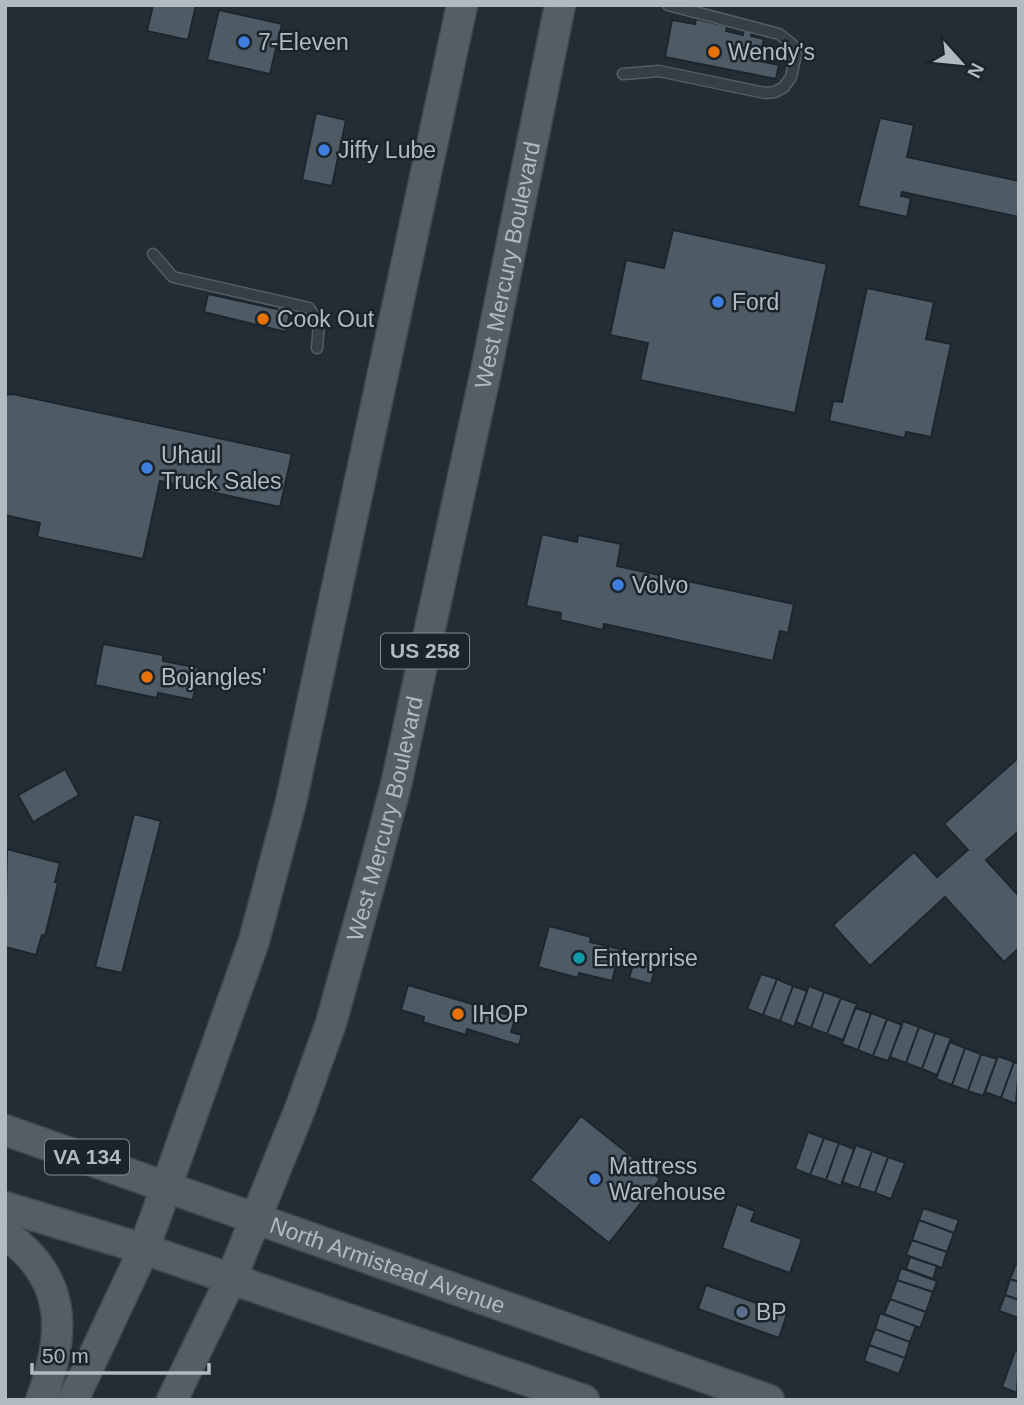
<svg xmlns="http://www.w3.org/2000/svg" width="1024" height="1405" viewBox="0 0 1024 1405" font-family="Arial,sans-serif">
<style>
.building{fill:#4e5a64;stroke:#1d262d;stroke-width:2}
.lines{fill:none;stroke-linecap:round;stroke-linejoin:round}
.lane-casing{stroke:#535d64;stroke-width:13}
.primary-casing{stroke:#3f484f;stroke-width:33}
.lane{stroke:#353f46;stroke-width:10}
.primary{stroke:#535e66;stroke-width:30}
.shop-dot{fill:#3f7fe0;stroke:#1b242a;stroke-width:2.5}
.food-dot{fill:#e8710a;stroke:#1b242a;stroke-width:2.5}
.culture-dot{fill:#0f9aa8;stroke:#1b242a;stroke-width:2.5}
.service-dot{fill:#5c6f8a;stroke:#1b242a;stroke-width:2.5}
.labels{text-anchor:middle;stroke-width:5;stroke-linejoin:round;paint-order:stroke}
.shield{fill:#1b242a;stroke:#838d94;stroke-width:2}
.shield-label{font-size:21px;font-weight:bold;fill:#b0bac2}
.poi-label{font-size:23px;fill:#b0bac2;stroke:#1b242a;text-anchor:start}
.street-label{font-size:23px;fill:#b0bac2;stroke:#1b242a}
</style>
<rect width="100%" height="100%" fill="#222d35"/>
<path class="building" d="M153,5H196L188,40L147,31Z
M219,10L282,24L270,74L207,60Z
M696,19L727,26L726,31L743,35L744,29L752,31L751,36L764,39L759,61L779,65L776,79L665,57L672,20L695,24Z
M316,113L346,120L332,186L302,180Z
M880,118L914,125L907,157L1019,181V217L902,192L901,196L911,198L907,217L858,206Z
M673,230L827,264L795,413L640,380L648,343L610,335L626,260L664,268Z
M867,288L934,302L926,339L951,344L931,437L906,432L905,438L829,421L833,401L842,402Z
M208,294L277,309V305L291,308L286,332L204,312Z
M13,394L292,454L280,507L160,481L143,559L37,537L40,523L5,515V395Z
M542,534L577,542L578,535L621,544L617,566L794,604L788,633L780,631L773,661L604,624L603,630L560,620L561,613L526,606Z
M103,644L163,655V661L199,668L193,700L158,693L157,698L95,685Z
M1019,757V831L986,860L1019,896V948L1004,962L945,897L870,966L833,925L914,852L937,877L968,850L944,824Z
M65,769L79,795L33,822L18,795Z
M134,814L161,821L122,973L95,967Z
M7,849L60,863L55,882L58,883L45,936L42,935L36,955L5,947Z
M549,926L591,937L590,942L620,949L612,981L579,973L578,978L538,967Z
M636,956L657,962L651,984L629,978Z
M761,974L777,979L763,1015L747,1009Z
M777,979L793,986L780,1021L763,1015Z
M408,985L516,1017L511,1032L522,1035L519,1045L467,1029L466,1035L423,1022L424,1017L401,1010Z
M793,986L807,991L794,1027L780,1021Z
M809,986L824,992L811,1028L796,1022Z
M824,992L841,998L827,1034L811,1028Z
M841,998L857,1004L843,1040L827,1034Z
M855,1008L871,1013L858,1050L842,1044Z
M871,1013L887,1019L873,1056L858,1050Z
M887,1019L902,1025L888,1061L873,1056Z
M903,1021L919,1027L906,1063L890,1057Z
M919,1027L935,1033L922,1069L906,1063Z
M935,1033L951,1038L937,1075L922,1069Z
M950,1042L965,1048L952,1085L936,1079Z
M965,1048L981,1054L968,1091L952,1085Z
M981,1054L997,1059L983,1096L968,1091Z
M998,1056L1014,1062L1001,1098L985,1092Z
M1014,1062L1019,1064L1016,1104L1001,1098Z
M581,1116L660,1179L609,1243L530,1180Z
M808,1132L824,1138L810,1175L795,1169Z
M824,1138L839,1143L826,1180L810,1175Z
M839,1143L854,1149L841,1186L826,1180Z
M856,1145L872,1151L859,1188L842,1182Z
M872,1151L888,1157L875,1193L859,1188Z
M888,1157L905,1163L891,1199L875,1193Z
M737,1204L755,1211L751,1221L802,1239L790,1273L722,1248Z
M923,1208L959,1220L954,1233L919,1220Z
M919,1220L954,1233L947,1252L912,1240Z
M912,1240L947,1252L942,1268L906,1255Z
M910,1257L937,1266L933,1279L906,1269Z
M1016,1264L1019,1265V1282L1010,1279Z
M901,1268L937,1281L933,1292L897,1280Z
M1010,1279L1019,1282V1300L1005,1295Z
M897,1280L933,1292L926,1312L890,1299Z
M706,1285L787,1314L779,1338L698,1309Z
M1005,1295L1019,1300V1318L999,1311Z
M890,1299L926,1312L920,1328L884,1314Z
M880,1313L916,1326L910,1342L875,1329Z
M875,1329L910,1342L905,1358L869,1345Z
M869,1345L905,1358L899,1374L864,1361Z
M1015,1351L1019,1352L1017,1393L1002,1387Z"/>
<g class="lines">
<defs>
<path id="lane" d="M623,74L659,71L765,93L775,92L784,87L791,77L796,54L793,45L779,34L668,5
M153,254L173,277L309,308L319,323L317,348"/>
<g id="primary">
<path id="s1" d="M5,1130L769,1400"/>
<path d="M5,1207L144,1249L584,1400"/>
<path d="M5,1234C68,1278 66,1334 41,1400"/>
<path d="M73,1400L144,1249L254,941L291,802L462,5"/>
<path id="s2" d="M172,1400L231,1279L300,1109L331,1023L373,872L396,785L486,371L560,5"/>
</g>
</defs>
<use href="#lane" class="lane-casing"/>
<use href="#primary" class="primary-casing"/>
<use href="#lane" class="lane"/>
<use href="#primary" class="primary"/>
</g>
<g class="shop-dot">
<circle cx="244" cy="42" r="7"/>
<circle cx="324" cy="150" r="7"/>
<circle cx="718" cy="302" r="7"/>
<circle cx="147" cy="468" r="7"/>
<circle cx="618" cy="585" r="7"/>
<circle cx="595" cy="1179" r="7"/>
</g>
<g class="food-dot">
<circle cx="714" cy="52" r="7"/>
<circle cx="263" cy="319" r="7"/>
<circle cx="147" cy="677" r="7"/>
<circle cx="458" cy="1014" r="7"/>
</g>
<circle class="culture-dot" cx="579" cy="958" r="7"/>
<circle class="service-dot" cx="742" cy="1312" r="7"/>
<g class="labels">
<g class="shield">
<rect x="381" y="633.5" width="88" height="35" rx="5"/>
<rect x="45" y="1139.5" width="84" height="35" rx="5"/>
</g>
<g class="shield-label">
<text x="425" y="658">US 258</text>
<text x="87" y="1164">VA 134</text>
</g>
<g class="poi-label">
<text x="258" y="50">7-Eleven</text>
<text x="728" y="60">Wendy's</text>
<text x="338" y="158">Jiffy Lube</text>
<text x="732" y="310">Ford</text>
<text x="277" y="327">Cook Out</text>
<text x="161" y="463">Uhaul<tspan x="161" dy="26">Truck Sales</tspan></text>
<text x="632" y="593">Volvo</text>
<text x="161" y="685">Bojangles'</text>
<text x="593" y="966">Enterprise</text>
<text x="472" y="1022">IHOP</text>
<text x="609" y="1174">Mattress<tspan x="609" dy="26">Warehouse</tspan></text>
<text x="756" y="1320">BP</text>
</g>
<g class="street-label">
<text dy="8" stroke="none"><textPath href="#s2" startOffset="1188">West Mercury Boulevard</textPath></text>
<text dy="8" stroke="none"><textPath href="#s2" startOffset="621">West Mercury Boulevard</textPath></text>
<text dy="8" stroke="none"><textPath href="#s1" startOffset="406">North Armistead Avenue</textPath></text>
</g>
</g>
<rect width="1024" height="1405" fill="none" stroke="#b0bac2" stroke-width="14"/>
<g transform="translate(961 63) rotate(117)" stroke="#1b242a" stroke-width="5" paint-order="stroke">
<path d="M0-5L12 26L0 18L-12 26Z" fill="#b0bac2"/>
<text y="-10" font-size="19" font-weight="bold" text-anchor="middle" fill="#b0bac2">N</text>
</g>
<path d="M32 1363v10h177v-10" fill="none" stroke="#b0bac2" stroke-width="3.5"/>
<text x="42" y="1363" font-size="21" fill="#b0bac2" stroke="#1b242a" stroke-width="5" paint-order="stroke">50 m</text>
</svg>
